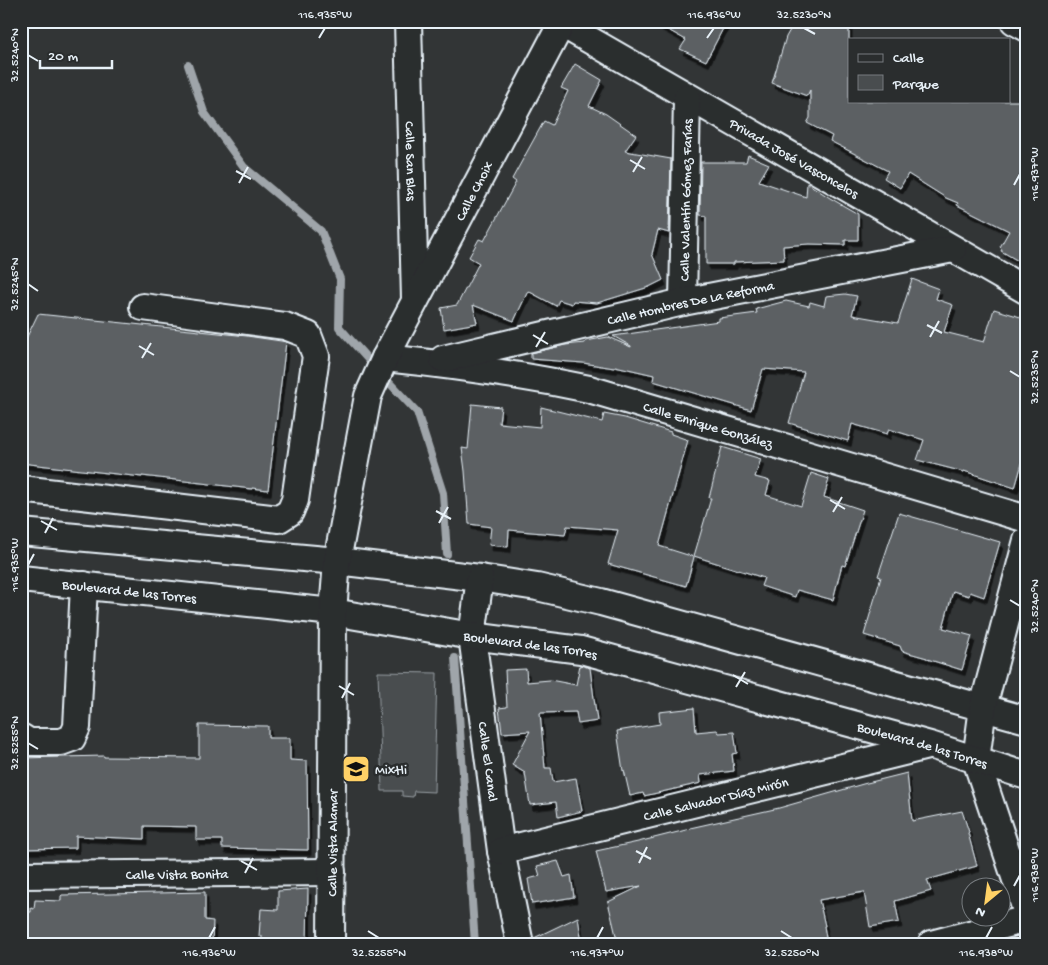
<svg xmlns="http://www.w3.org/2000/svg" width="1048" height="965" viewBox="0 0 1048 965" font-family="'Gochi Hand',sans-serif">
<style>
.green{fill:#494d4f;stroke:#989fa4}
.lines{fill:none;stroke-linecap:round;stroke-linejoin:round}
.stream{stroke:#9fa5aa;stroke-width:8}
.building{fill:#5c6063;stroke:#e8f1f8;filter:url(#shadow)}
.minor-casing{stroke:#e8f1f8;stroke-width:30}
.minor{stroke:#2a2d2e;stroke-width:26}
.ticks{fill:none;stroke:#e8f1f8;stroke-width:2}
.labels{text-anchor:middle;stroke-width:5;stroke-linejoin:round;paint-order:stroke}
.street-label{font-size:14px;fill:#e8f1f8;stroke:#2a2d2e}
.poi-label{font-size:14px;fill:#e8f1f8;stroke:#2a2d2e;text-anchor:start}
.neatline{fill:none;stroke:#e8f1f8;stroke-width:2}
.ticks-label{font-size:12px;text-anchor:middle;fill:#e8f1f8}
</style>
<defs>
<filter id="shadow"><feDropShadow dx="3" dy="5.5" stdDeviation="0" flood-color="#0009"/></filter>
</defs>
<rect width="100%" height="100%" fill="#323536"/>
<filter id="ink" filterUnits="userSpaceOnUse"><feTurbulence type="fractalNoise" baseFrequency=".02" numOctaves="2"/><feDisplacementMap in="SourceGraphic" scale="10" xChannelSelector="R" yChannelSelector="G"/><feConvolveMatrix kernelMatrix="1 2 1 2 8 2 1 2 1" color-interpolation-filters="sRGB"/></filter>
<g filter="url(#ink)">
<path class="green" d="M378,672L437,673L434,792L414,791L413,797L402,796V791H382Z"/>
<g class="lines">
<path class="stream" d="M188,65L204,112L244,167L321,231L340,279L339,327L374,366
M383,376L417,412L443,493L447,554
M455,658L475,944"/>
</g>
<path class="building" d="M652,21H727L706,61L680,49L686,40Z
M795,21H849V101H1027V266L1001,251L1002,249L1000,247L1009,231L957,205L958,203L946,198L908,174L900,188L884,178L888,171L830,141L832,136L807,123L810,118V90L807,96L772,83L786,37Z
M575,64L602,80L589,106L606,114L636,135L625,151L671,159L669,233L658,230L652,254L663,280L649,287L597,303L573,301L572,304L559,300L556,306L528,291L514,321L473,305L477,323L444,329L441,308L457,305L479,263L469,257L479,239L484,241L516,182L512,179L544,121L552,125L568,91L561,88Z
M748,155L769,164L759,181L806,197L807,183L830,198L858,214V240H845V245L809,244L783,246L784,260L734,262V264H706V216L700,215L701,162H746Z
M912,279L939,289L936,299L953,305L944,332L984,342L994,309L1027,319V446L1015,488L964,471V472L917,460L924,440L889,429L887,434L852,424L848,441L789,423L804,372L763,369L751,410L653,381L654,375L615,366L614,368L583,363L531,359V353L565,345L585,343L586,341L608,337L631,347V346L613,336L719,321V318L757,313L756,309L786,301L809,306L810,302L824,306L826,296L845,294L857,296L852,315L898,323Z
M38,314L247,336L281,341L286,342L268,490L252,488V489L142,476V477L21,463V349Z
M472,404L501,407L499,423L540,427L541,407L602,422L604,414L625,418L671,432V434L688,440L659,546L694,557L686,586L608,564L618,530L567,526L565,535L509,530L508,547L489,545L491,527L469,524L465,471L462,448L468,449Z
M722,447L761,459L755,477L770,481L766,495L801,506L811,473L829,479L824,497L863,510L845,566L842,565L840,572L833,600L797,590L795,597L761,586L764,578L694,556L711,498H709Z
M899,513L1000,542L984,597L970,592L969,596L953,591L943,628L972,636L962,670L927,659V658L902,651L900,646L864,635L881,577L878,576Z
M580,665L590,668L597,721L578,724L576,712L540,713L545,768H551L553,782L576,778L582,811L558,817L556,802L530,805L525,773L512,765L530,731L502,733L499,708L507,707L505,670L526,669L527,682L550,680L576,685Z
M694,708L696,732L717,730L719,733L734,732L737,753L732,754L734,771L700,775L701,783L644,796L643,793L630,796L624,770L623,771L617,731L660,724L659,712Z
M199,725L268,726V738H290V760L307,761L308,850L222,848V840H196V827L144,826V839L76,836V848L21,849V758L104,756V757L199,758Z
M907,773L912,821L962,811L969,832L968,833L977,866L927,880L931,891L895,901L899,922L870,927L864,892L819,900L825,926H824L827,944H618L608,902L641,886L606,892L596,851L638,842L690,829V828L779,808L863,784Z
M558,861L564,877L571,875L574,897L532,904L528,879L540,876L537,866Z
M308,889L307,944H262V936H259L261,909L278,910V891Z
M205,892V920L213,921L212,944H21V912H31V908L34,909L35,900L61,901V896L62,895Z
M578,917L582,944H535L534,938Z"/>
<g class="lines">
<defs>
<g id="minor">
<path id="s1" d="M408,21L415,300"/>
<path d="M1014,21L1027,28"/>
<path id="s2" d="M562,24L1027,291"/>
<path id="s3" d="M683,302L687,97"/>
<path id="s4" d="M385,358C453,365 522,375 589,389L1027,519"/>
<path id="s5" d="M443,359L683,302L953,249"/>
<path d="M21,489L279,519L290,512L295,500L316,356L308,335L285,326L143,307"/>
<path d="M21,532L337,561L480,578L537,587L601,602L1027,720"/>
<path d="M1027,540L983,707L976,760L1027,913"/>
<path id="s6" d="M480,578L472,636L501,851L520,944"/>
<path id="s7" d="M21,579L333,612L472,636L581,650L930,745L1027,776"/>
<path d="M21,737L29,742H61L72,738L77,727L84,585"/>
<path id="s8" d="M501,851L928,746"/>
<path id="s9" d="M21,875L332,872"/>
<path id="s10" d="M331,944L333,612L337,561L368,396L385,358L563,21"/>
<path d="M931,944L1027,919"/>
</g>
</defs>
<use href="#minor" class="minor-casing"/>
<use href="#minor" class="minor"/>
</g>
</g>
<path class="ticks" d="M804,28L815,34M319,38L325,28M707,38L714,28M28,55L38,61M630,160L645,169M236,171L251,179M633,172L642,157M239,183L248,167M1014,185L1020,174M28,284L38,291M927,325L942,333M533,335L548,344M930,337L939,321M139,346L154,355M536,347L545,332M142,358L151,343M1010,371L1020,377M830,500L845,509M436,511L451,519M833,512L842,497M41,521L57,530M439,523L448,507M45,533L53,518M28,565L34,554M1010,600L1020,606M733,675L748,684M339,686L354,695M736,687L745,672M342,698L350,683M28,743L38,749M636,851L651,859M241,861L257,870M639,863L647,847M245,873L253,858M1014,886L1020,875M368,931L379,938M781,931L792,938M209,938L215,927M597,938L603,927M986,938L992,927"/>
<defs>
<symbol id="school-square" viewBox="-11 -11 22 22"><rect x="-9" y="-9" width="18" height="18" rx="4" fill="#ffd166" stroke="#2a2d2e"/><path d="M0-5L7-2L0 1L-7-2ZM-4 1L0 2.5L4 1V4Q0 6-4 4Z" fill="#111"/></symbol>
</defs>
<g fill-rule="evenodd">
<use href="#school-square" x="340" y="753" width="32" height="32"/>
</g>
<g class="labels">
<g class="street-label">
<text dy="5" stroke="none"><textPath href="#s2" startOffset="268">Privada José Vasconcelos</textPath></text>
<text dy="5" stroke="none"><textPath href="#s1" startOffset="140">Calle San Blas</textPath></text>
<text dy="5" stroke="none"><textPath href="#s10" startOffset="782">Calle Choix</textPath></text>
<text dy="5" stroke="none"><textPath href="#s3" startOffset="102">Calle Valentín Gómez Farías</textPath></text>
<text dy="5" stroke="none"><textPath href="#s5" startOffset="254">Calle Hombres De La Reforma</textPath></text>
<text dy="5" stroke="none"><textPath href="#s4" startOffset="331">Calle Enrique González</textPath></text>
<text dy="5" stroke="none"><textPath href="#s7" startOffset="109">Boulevard de las Torres</textPath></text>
<text dy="5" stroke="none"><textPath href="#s7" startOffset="514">Boulevard de las Torres</textPath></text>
<text dy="5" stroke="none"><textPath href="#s7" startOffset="919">Boulevard de las Torres</textPath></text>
<text dy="5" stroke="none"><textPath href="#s6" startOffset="185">Calle El Canal</textPath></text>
<text dy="5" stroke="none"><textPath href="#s8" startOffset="221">Calle Salvador Díaz Mirón</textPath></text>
<text dy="5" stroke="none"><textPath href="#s10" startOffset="101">Calle Vista Alamar</textPath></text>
<text dy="5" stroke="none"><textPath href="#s9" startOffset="156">Calle Vista Bonita</textPath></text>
</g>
<g class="poi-label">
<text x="375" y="774">Mixtli</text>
</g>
</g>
<rect width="1048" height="965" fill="none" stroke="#2a2d2e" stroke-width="55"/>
<rect x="848" y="38" width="162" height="65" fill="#2a2d2e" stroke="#767b7f"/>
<rect x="858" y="54" width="25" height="8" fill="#2a2d2e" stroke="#767b7f"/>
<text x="893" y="62" font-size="15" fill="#e8f1f8">Calle</text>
<rect x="858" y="75" width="25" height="15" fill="#494d4f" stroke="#767b7f"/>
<text x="893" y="88" font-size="15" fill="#e8f1f8">Parque</text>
<g transform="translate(986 902) rotate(209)"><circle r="24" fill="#2a2d2e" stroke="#767b7f"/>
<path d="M0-4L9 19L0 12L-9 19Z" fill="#ffd166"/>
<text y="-8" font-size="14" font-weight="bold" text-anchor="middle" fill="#e8f1f8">N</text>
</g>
<path d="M40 60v8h72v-8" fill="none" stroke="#e8f1f8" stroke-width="2.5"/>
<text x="48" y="60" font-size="15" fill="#e8f1f8" stroke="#2a2d2e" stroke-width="4" paint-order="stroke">20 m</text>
<rect x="28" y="28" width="992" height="910" class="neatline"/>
<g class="ticks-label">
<text x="325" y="18">116.935°W</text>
<text x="714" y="18">116.936°W</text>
<text x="804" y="18">32.5230°N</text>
<text transform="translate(14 55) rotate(-90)" y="4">32.5240°N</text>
<text transform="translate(1034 174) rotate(-90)" y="4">116.937°W</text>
<text transform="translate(14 284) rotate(-90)" y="4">32.5245°N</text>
<text transform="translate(1034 377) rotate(-90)" y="4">32.5235°N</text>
<text transform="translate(14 565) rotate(-90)" y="4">116.935°W</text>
<text transform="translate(1034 606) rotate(-90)" y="4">32.5240°N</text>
<text transform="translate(14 743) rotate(-90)" y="4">32.5255°N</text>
<text transform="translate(1034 875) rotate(-90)" y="4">116.938°W</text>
<text x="209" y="956">116.936°W</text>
<text x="379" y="956">32.5255°N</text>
<text x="597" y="956">116.937°W</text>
<text x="792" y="956">32.5250°N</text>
<text x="986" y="956">116.938°W</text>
</g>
</svg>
